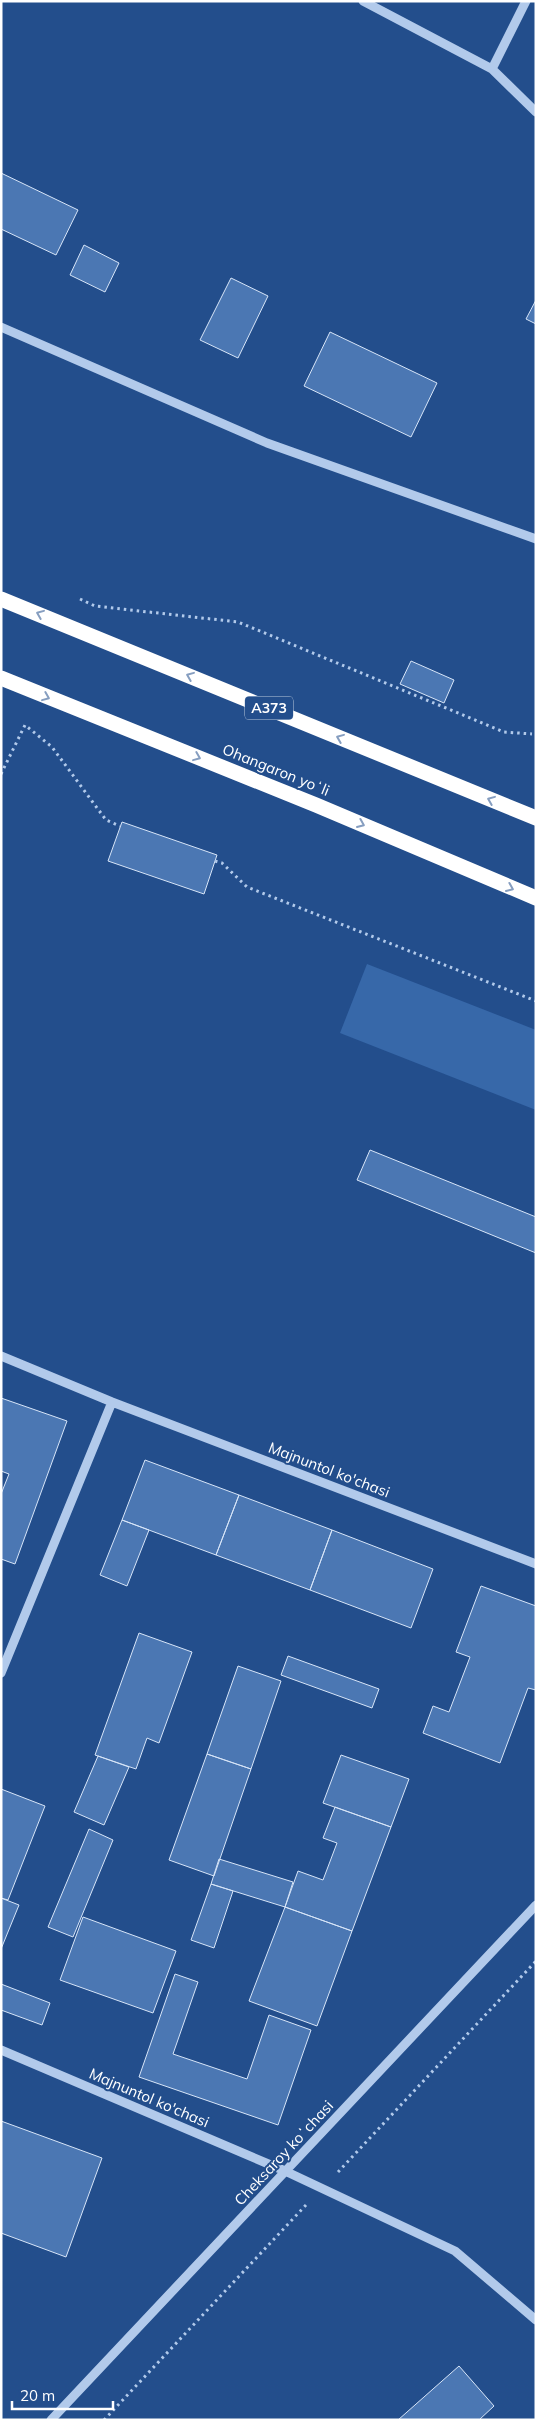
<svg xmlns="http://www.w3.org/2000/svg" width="537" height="2421" viewBox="0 0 537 2421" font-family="Mulish,sans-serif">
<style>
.green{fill:#3768a9}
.building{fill:#4b77b3;stroke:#d7e5f8}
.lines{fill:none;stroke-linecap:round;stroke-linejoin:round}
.path{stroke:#b2caeb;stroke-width:3;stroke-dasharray:2.5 4;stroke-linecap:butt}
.minor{stroke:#b2caeb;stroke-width:9}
.highway{stroke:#fff;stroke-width:15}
.oneway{stroke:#869ec0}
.labels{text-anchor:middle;stroke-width:4;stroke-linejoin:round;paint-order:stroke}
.shield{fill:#234e8c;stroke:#bdcadc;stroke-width:1}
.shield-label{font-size:14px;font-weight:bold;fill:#fff}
.street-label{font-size:15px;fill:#fff;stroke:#234e8c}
</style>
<rect width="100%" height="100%" fill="#234e8c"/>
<path class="green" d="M367,964L536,1030V1110L340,1033Z"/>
<path class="building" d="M1,173L78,210L56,255L1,229Z
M84,245L119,263L105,292L70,275Z
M231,278L268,296L238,358L200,340Z
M536,300V324L526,319Z
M330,332L437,383L411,437L304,386Z
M411,661L454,680L444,703L400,684Z
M122,822L217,855L204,894L108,861Z
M370,1150L536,1217V1253L357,1180Z
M1,1398L67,1421L15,1564L1,1559V1494L9,1474L1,1471Z
M145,1460L239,1495L216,1555L122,1520Z
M239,1495L332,1530L310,1590L216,1555Z
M122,1520L149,1530L127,1586L100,1575Z
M332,1530L433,1569L411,1628L310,1590Z
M481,1586L536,1606V1690L528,1688L500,1763L423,1733L433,1706L449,1712L470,1657L456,1652Z
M139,1633L192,1652L159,1743L147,1738L136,1769L95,1755Z
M288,1656L379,1689L372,1708L281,1675Z
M238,1666L281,1681L251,1769L207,1754Z
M207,1754L251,1769L214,1876L169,1860Z
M341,1755L409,1779L391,1827L323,1803Z
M98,1756L129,1767L104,1825L74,1812Z
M1,1789L45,1806L8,1900L1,1898Z
M335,1807L391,1827L352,1931L285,1907L298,1871L323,1880L337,1843L323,1838Z
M89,1829L113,1840L73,1937L48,1927Z
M219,1859L293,1882L285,1907L211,1884Z
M211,1884L233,1891L214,1948L191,1940Z
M1,1898L19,1905L1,1949Z
M285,1907L352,1931L317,2026L249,2001Z
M83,1917L176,1951L153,2013L60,1980Z
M175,1974L198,1982L173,2054L247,2079L269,2015L311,2030L278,2125L139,2077Z
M1,1984L50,2003L42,2025L1,2010Z
M1,2121L102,2158L66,2257L1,2233Z
M459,2366L494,2406L479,2420H398Z"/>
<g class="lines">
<path class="path" d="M80,599L95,606L238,622L504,732L532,734
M1,774L25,725L52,747L106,820L120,826
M215,861L222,863L247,887L536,1001
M338,2172L536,1961
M104,2420L306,2205"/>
<path class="minor" d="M363,1L492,69
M526,1L492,69L536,112
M1,327L267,443L536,539
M1,1356L112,1402L536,1564
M1,1673L112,1402
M1,2050L285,2171L455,2251L536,2320
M51,2420L536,1905"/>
<path class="highway" d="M1,599L536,818
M1,678L316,805L536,898"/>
</g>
<defs><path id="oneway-chevron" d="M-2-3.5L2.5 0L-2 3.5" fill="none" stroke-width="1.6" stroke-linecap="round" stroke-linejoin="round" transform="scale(1.25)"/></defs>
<g class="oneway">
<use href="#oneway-chevron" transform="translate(40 614) rotate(-158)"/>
<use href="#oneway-chevron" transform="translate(190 676) rotate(-158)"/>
<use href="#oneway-chevron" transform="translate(46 697) rotate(22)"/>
<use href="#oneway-chevron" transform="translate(340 738) rotate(-158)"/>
<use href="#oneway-chevron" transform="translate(197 757) rotate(22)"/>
<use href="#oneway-chevron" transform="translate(491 800) rotate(-158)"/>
<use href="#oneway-chevron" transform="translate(361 824) rotate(23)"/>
<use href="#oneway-chevron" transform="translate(510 888) rotate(23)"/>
</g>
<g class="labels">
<rect class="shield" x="245" y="696.5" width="48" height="23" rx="4"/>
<g class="shield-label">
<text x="269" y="713">A373</text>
</g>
<g class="street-label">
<text transform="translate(276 770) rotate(22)" y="5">Ohangaron yoʻli</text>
<text transform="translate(329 1470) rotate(21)" y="5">Majnuntol ko'chasi</text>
<text transform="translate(149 2098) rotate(23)" y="5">Majnuntol ko'chasi</text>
<text transform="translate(284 2153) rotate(-47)" y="5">Cheksaroy koʻchasi</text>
</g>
</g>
<rect width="537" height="2421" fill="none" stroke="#ffffff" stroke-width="5"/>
<path d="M12 2401v8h101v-8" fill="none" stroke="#ffffff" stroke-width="2.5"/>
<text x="20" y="2401" font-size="15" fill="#ffffff" stroke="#234e8c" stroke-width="4" paint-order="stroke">20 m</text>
</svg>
